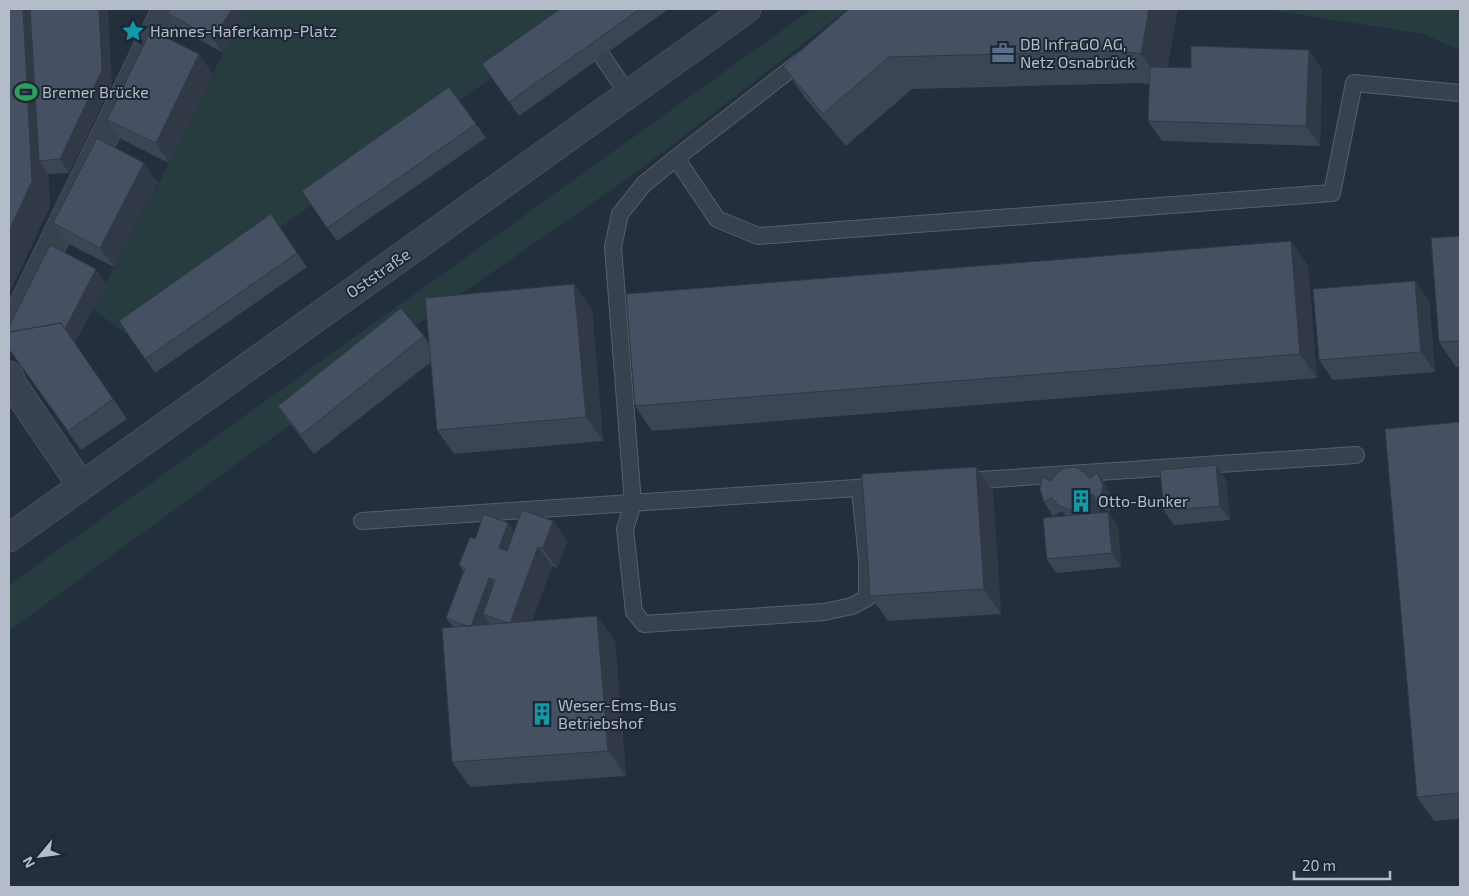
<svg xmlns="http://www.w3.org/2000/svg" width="1469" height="896" viewBox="0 0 1469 896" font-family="'Exo 2',sans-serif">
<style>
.green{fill:#263c3f}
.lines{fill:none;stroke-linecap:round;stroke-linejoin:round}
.service-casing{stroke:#565f6c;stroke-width:18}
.minor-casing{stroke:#565f6c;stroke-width:29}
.service{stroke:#38414e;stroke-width:16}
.minor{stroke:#38414e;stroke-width:28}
.wall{fill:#3b4654}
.shaded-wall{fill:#303945}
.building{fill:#455162;stroke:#303945}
.labels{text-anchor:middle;stroke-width:4;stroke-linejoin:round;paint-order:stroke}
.poi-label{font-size:16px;fill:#b4bcc9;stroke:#1d2633;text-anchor:start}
.street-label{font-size:16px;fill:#b4bcc9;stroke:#1d2633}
</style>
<rect width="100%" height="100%" fill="#242f3e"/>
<path class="green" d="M250,9H554L566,25L128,335L92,309L171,160L223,53Z
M812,9H848L637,172L415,326L287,427L9,631V585Z
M1266,9H1460V50L1423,34Z"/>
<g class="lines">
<defs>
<path id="service" d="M602,56L628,94
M805,58L676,158L717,219L758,236L1332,193L1354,83L1460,93
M676,158L644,184L620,214L613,247L633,503L625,529L634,612L644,624L824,612L852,606L867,598V560L860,488
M964,481L1356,455
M362,521L885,486"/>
<path id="minor" d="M9,334L166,9
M9,375L13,385L81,485
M9,538L747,9"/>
</defs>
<use href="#service" class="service-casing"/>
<use href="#minor" class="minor-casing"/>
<use href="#service" class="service"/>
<use href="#minor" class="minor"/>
</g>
<path class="wall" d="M9,9L112,84L69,173L48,174L50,206L9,293Z
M250,9L223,53L177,27L167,13Z
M560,9H666L667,10L519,116L482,64Z
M1178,9L1167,67L1322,69L1320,146L1162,141L1148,121L1149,84L1141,83L912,89L846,146L805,98L783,66Z
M213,74L169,163L121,139L107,120Z
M449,87L486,138L337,241L302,191Z
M158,183L114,267L67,243L53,223Z
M271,214L307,267L155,373L119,321Z
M1460,236V367H1456L1439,342Z
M1291,241L1308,266L1317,378L652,431L635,406Z
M1415,281L1429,301L1435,372L1333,380L1319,360Z
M106,283L75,343L127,419L81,450L9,349Z
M592,309L603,441L454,454L437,430L431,362L314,454L292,426L278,406L424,336L429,344Z
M1460,422V819L1434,821L1417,797Z
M976,467L993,492L1001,614L888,621L870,596Z
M1090,479L1106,486L1112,499L1110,512L1101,508L1098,513L1108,512L1118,526L1121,567L1056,573L1047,559L1066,516L1062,511L1053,516L1044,502Z
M1226,479L1230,520L1174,525L1164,511Z
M553,521L567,541L557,568L552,566L532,621L615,641L626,776L470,787L452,762L453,627L446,618L464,572L459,565L475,539L508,523L514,531Z"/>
<path class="shaded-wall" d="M23,9H39V161L48,174L50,206L9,293V231Z
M99,9H108L112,84L69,173L60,159Z
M232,9H250L223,53L213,39Z
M1149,9H1178L1164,87L1141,54Z
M1309,50L1322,69L1320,146L1306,126Z
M199,54L213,74L169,163L156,143Z
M144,163L158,183L114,267L100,248Z
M1291,241L1308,266L1317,378L1300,354Z
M96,269L106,283L75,343L65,329Z
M1415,281L1429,301L1435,372L1421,352Z
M574,284L592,309L603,441L586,417Z
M1216,465L1226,479L1230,520L1220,506Z
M976,467L993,492L1001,614L984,589Z
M1097,472L1106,486L1112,499L1110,512L1100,499Z
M1091,494L1101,508L1095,519L1085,505Z
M1108,512L1118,526L1121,567L1112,553Z
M553,521L567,541L557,568L543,548Z
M508,523L522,542L512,568L499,548Z
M538,547L552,566L524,644L510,624Z
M489,578L503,597L483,614L492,627L470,628Z
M597,616L615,641L626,776L608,751Z"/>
<path class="building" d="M9,9H23L32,181L9,231Z
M30,9H99L102,70L60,159L39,161Z
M170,9H232L213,39L167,13Z
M560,9H640L509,102L482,64Z
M849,9H1149L1141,54L1119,51L889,57L823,114L783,66Z
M151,30L199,54L156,143L107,120Z
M1191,46L1309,50L1306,126L1148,121L1150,67L1191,68Z
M449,87L476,124L327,228L302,191Z
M97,138L144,163L100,248L53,223Z
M271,214L297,253L145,359L119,321Z
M1460,236V341L1439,342L1431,238Z
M1291,241L1300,354L635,406L626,294Z
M50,245L96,269L65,329L61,323L9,332V327Z
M1415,281L1421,352L1319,360L1313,289Z
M574,284L586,417L437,430L425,298Z
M401,308L424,336L301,435L278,406Z
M61,323L113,399L68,431L9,349V332Z
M1460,422V793L1417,797L1385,429Z
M1216,465L1220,506L1164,511L1160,470Z
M976,467L984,589L870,596L862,474Z
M1075,467L1084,472L1090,479L1097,472L1103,485L1100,499L1091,494L1085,505L1077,510L1066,509L1058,505L1052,498L1044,502L1040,489L1042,477L1051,481L1056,474L1064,468Z
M522,510L553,521L543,548L538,547L510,623H508L483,614L495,580L489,578L471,626H467L446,618L465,568L459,565L470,537L475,539L484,514L508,523L499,548L507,551Z
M1108,512L1112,553L1047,559L1043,518Z
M597,616L608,751L452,762L442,628Z"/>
<defs>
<symbol id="sight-bare" viewBox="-9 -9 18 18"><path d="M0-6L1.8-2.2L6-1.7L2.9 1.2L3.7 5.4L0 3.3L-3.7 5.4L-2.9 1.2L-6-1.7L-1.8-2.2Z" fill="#0f9aa8" stroke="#1d2633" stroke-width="2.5" paint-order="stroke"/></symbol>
<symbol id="office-bare" viewBox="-9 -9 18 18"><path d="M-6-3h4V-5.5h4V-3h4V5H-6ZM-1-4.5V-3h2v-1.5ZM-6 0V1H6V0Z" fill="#5c6f8a" stroke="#1d2633" stroke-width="2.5" paint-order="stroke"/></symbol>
<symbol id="stadium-bare" viewBox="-9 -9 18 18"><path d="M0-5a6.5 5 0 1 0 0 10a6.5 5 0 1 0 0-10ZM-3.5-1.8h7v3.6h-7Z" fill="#2e9e5b" stroke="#1d2633" stroke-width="2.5" paint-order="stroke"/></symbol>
<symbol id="building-bare" viewBox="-9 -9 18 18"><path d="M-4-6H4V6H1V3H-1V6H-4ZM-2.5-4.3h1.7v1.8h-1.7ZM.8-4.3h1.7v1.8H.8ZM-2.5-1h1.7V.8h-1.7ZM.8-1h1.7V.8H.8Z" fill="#0f9aa8" stroke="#1d2633" stroke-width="2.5" paint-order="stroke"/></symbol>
</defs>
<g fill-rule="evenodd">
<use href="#sight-bare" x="117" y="15" width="32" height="32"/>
<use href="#office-bare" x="987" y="37" width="32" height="32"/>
<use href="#stadium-bare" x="10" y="76" width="32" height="32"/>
<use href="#building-bare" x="1065" y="485" width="32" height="32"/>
<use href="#building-bare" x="526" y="698" width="32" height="32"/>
</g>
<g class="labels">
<g class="poi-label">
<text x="150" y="37">Hannes-Haferkamp-Platz</text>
<text x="1020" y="50">DB InfraGO AG,<tspan x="1020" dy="18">Netz Osnabrück</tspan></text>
<text x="42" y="98">Bremer Brücke</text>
<text x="1098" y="507">Otto-Bunker</text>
<text x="558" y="711">Weser-Ems-Bus<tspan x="558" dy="18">Betriebshof</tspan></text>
</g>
<g class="street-label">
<text transform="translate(378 273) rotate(-35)" y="6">Oststraße</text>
</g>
</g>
<rect width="1469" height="896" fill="none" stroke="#b4bcc9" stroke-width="20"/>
<g transform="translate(40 856) rotate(241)" stroke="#1d2633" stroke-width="4" paint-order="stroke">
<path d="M0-4L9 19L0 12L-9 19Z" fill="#b4bcc9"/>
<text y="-8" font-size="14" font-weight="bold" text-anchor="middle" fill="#b4bcc9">N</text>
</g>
<path d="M1294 871v8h96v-8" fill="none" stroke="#b4bcc9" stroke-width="2.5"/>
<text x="1302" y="871" font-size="15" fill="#b4bcc9" stroke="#1d2633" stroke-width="4" paint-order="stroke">20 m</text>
</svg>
